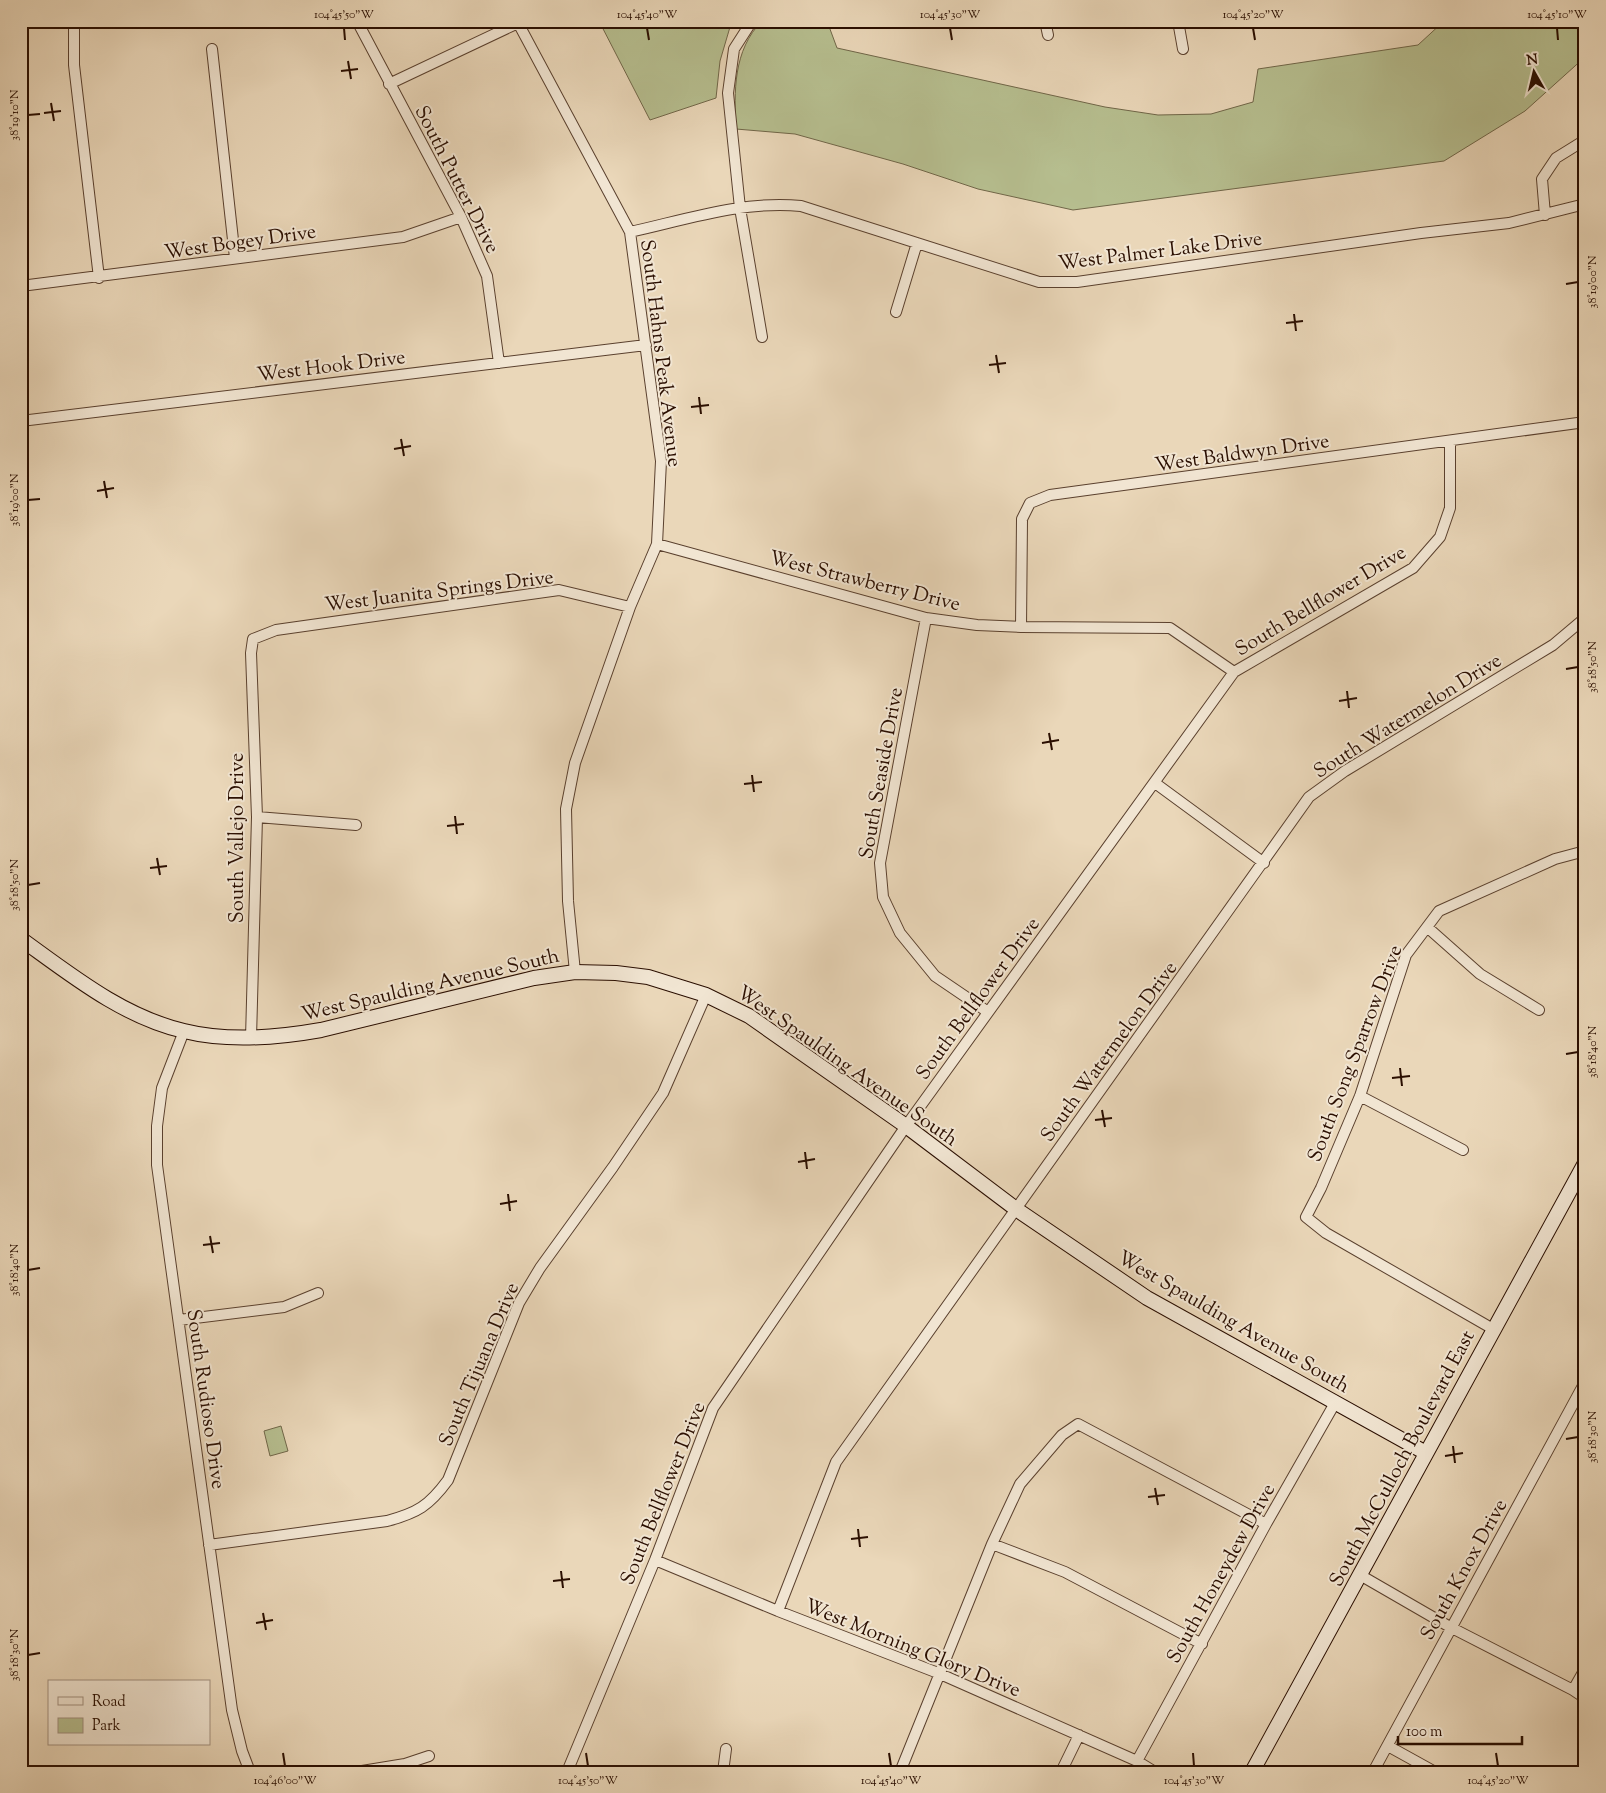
<svg xmlns="http://www.w3.org/2000/svg" width="1606" height="1793" viewBox="0 0 1606 1793" font-family="'Sorts Mill Goudy',serif">
<style>
.green{fill:#b6be8f;stroke:#706648}
.lines{fill:none;stroke-linecap:round;stroke-linejoin:round}
.street-casing{stroke:#5a402e;stroke-width:12}
.secondary-casing{stroke:#2a0e00;stroke-width:16}
.street{stroke:#f1e5d2;stroke-width:10}
.secondary{stroke:#f1e5d2;stroke-width:14}
.ticks{fill:none;stroke:#2a0e00;stroke-width:2}
.labels{text-anchor:middle;stroke-width:4;stroke-linejoin:round;paint-order:stroke}
.street-label{font-size:20px;fill:#2a0e00;stroke:#f1e5d2}
.neatline{fill:none;stroke:#2a0e00;stroke-width:2}
.ticks-label{font-size:12px;text-anchor:middle;fill:#2a0e00}
</style>
<rect width="100%" height="100%" fill="#ead7b9"/>
<filter id="stains"><feTurbulence type="fractalNoise" baseFrequency=".004" numOctaves="4"/><feColorMatrix values="0 0 0 0 .2 0 0 0 0 .09 0 0 0 0 .02 0 0 0 .5 -.17"/></filter>
<radialGradient id="worn" r=".72"><stop offset=".6" stop-color="#630" stop-opacity="0"/><stop offset="1" stop-color="#630" stop-opacity=".3"/></radialGradient>
<path class="green" d="M599,21H723L730,27L720,61L716,98L650,120Z
M762,21H827L837,48L1105,107L1158,115L1211,114L1253,102L1258,69L1418,45L1444,21H1585V57L1525,111L1444,161L1073,210L978,189L903,164L795,134L736,129C734,92 733,50 762,21Z
M281,1426L288,1451L270,1456L264,1431Z"/>
<g class="lines">
<defs>
<path id="street" d="M74,21V65L99,278
M357,21L461,217L487,276L499,363
M517,21L630,232L661,461L657,544L630,607L575,763L566,809L568,901L575,972
M752,21L734,49L728,93L740,208L762,337
M1045,21L1048,35
M1178,21L1183,49
M212,49L235,258
M389,84L518,23
M1545,215L1542,179L1556,158L1585,140
M630,232C685,220 744,200 801,206L1039,282H1077L1421,233L1509,223L1585,204
M21,286L403,237L461,217
M896,312L917,243
M21,421L646,345
M657,544L926,618L977,625L1021,627L1170,628L1234,672
M926,618L880,863L883,897L900,933L935,976L988,1012
M1021,627L1022,519L1030,503L1050,495L1585,422
M1155,783L1264,863
M257,817L356,825
M1427,927L1480,974L1539,1010
M184,1031L162,1088L157,1126V1165L232,1710L242,1751L250,1772
M251,1038L257,817L251,653L253,639L276,630L559,590L630,607
M1360,1096L1463,1150
M179,1320L284,1307L318,1293
M1493,1329L1326,1233L1306,1217L1321,1188L1360,1096L1406,955L1439,911L1555,859L1585,851
M992,1544L1065,1572L1202,1644
M209,1545L387,1521C417,1513 429,1506 448,1480L519,1303L540,1268L613,1167L663,1093L706,995
M655,1560L778,1611L938,1673L1137,1761L1155,1772
M1360,1575L1450,1627L1573,1690L1585,1698
M778,1611L836,1462L1309,797L1345,771L1553,645L1585,618
M1573,1690L1585,1669
M1388,1746L1435,1772
M1137,1761L1266,1524L1335,1403
M356,1772L405,1764L429,1756
M567,1772L655,1560L713,1408L906,1126L1234,672L1413,568L1440,537L1450,508V442
M723,1772L726,1749
M900,1772L992,1544L1020,1484L1062,1435L1078,1424L1266,1524
M1061,1772L1079,1735
M1373,1772L1585,1382"/>
<path id="secondary" d="M21,939C71,975 123,1017 184,1031C228,1042 276,1038 321,1030L534,978L575,972L616,973L648,977L706,995L749,1016L906,1126L1016,1209L1147,1298L1426,1453
M1252,1772L1585,1163"/>
</defs>
<use href="#street" class="street-casing"/>
<use href="#secondary" class="secondary-casing"/>
<use href="#street" class="street"/>
<use href="#secondary" class="secondary"/>
</g>
<path class="ticks" d="M344,28L345,40M647,28L649,40M950,28L952,40M1253,28L1255,40M1557,28L1558,40M348,61L351,79M341,71L358,69M51,103L54,121M44,113L61,111M28,115L40,114M1566,284L1578,282M1294,314L1296,331M1286,323L1303,321M996,355L999,373M989,365L1006,363M699,397L701,414M691,407L709,405M401,439L404,456M394,449L411,446M104,481L107,498M97,491L114,488M28,500L40,499M1566,669L1578,667M1347,691L1349,708M1339,701L1357,698M1049,733L1052,750M1042,743L1059,740M752,775L754,792M744,784L762,782M455,816L457,834M447,826L464,824M157,858L160,875M150,868L167,866M28,885L40,883M1566,1054L1578,1052M1400,1068L1402,1086M1392,1078L1410,1076M1102,1110L1105,1127M1095,1120L1112,1118M805,1152L807,1169M798,1162L815,1159M508,1194L510,1211M500,1204L517,1201M210,1236L213,1253M203,1245L220,1243M28,1270L40,1268M1566,1439L1578,1437M1453,1446L1455,1463M1445,1456L1463,1453M1155,1488L1158,1505M1148,1497L1165,1495M858,1529L860,1547M851,1539L868,1537M561,1571L563,1588M553,1581L570,1579M263,1613L266,1630M256,1623L273,1620M28,1655L40,1653M283,1753L285,1766M586,1753L588,1766M889,1753L891,1766M1193,1753L1194,1766M1496,1753L1498,1766"/>
<g class="labels">
<g class="street-label">
<text transform="translate(458 179) rotate(63)" y="7">South Putter Drive</text>
<text transform="translate(240 241) rotate(-8)" y="7">West Bogey Drive</text>
<text transform="translate(1160 250) rotate(-7)" y="7">West Palmer Lake Drive</text>
<text transform="translate(662 353) rotate(83)" y="7">South Hahns Peak Avenue</text>
<text transform="translate(331 365) rotate(-7)" y="7">West Hook Drive</text>
<text transform="translate(1242 452) rotate(-8)" y="7">West Baldwyn Drive</text>
<text transform="translate(865 580) rotate(14)" y="7">West Strawberry Drive</text>
<text transform="translate(439 590) rotate(-7)" y="7">West Juanita Springs Drive</text>
<text transform="translate(1320 600) rotate(-31)" y="7">South Bellflower Drive</text>
<text transform="translate(1407 715) rotate(-32)" y="7">South Watermelon Drive</text>
<text transform="translate(880 773) rotate(-80)" y="7">South Seaside Drive</text>
<text transform="translate(236 838) rotate(-90)" y="7">South Vallejo Drive</text>
<text transform="translate(430 984) rotate(-13)" y="7">West Spaulding Avenue South</text>
<text transform="translate(977 998) rotate(-54)" y="7">South Bellflower Drive</text>
<text transform="translate(1108 1051) rotate(-54)" y="7">South Watermelon Drive</text>
<text transform="translate(1354 1053) rotate(-69)" y="7">South Song Sparrow Drive</text>
<text transform="translate(848 1065) rotate(35)" y="7">West Spaulding Avenue South</text>
<text transform="translate(1234 1321) rotate(30)" y="7">West Spaulding Avenue South</text>
<text transform="translate(478 1364) rotate(-67)" y="7">South Tijuana Drive</text>
<text transform="translate(207 1399) rotate(82)" y="7">South Rudioso Drive</text>
<text transform="translate(1401 1458) rotate(-62)" y="7">South McCulloch Boulevard East</text>
<text transform="translate(662 1493) rotate(-68)" y="7">South Bellflower Drive</text>
<text transform="translate(1463 1569) rotate(-61)" y="7">South Knox Drive</text>
<text transform="translate(1220 1573) rotate(-61)" y="7">South Honeydew Drive</text>
<text transform="translate(913 1647) rotate(22)" y="7">West Morning Glory Drive</text>
</g>
</g>
<rect width="1606" height="1793" fill="none" stroke="#ead7b9" stroke-width="55"/>
<rect x="48" y="1680" width="162" height="65" fill="#f1e5d2" stroke="#a18f7e"/>
<rect x="58" y="1697" width="25" height="8" fill="#f1e5d2" stroke="#a18f7e"/>
<text x="92" y="1706" font-size="15" fill="#2a0e00">Road</text>
<rect x="58" y="1718" width="25" height="15" fill="#b6be8f" stroke="#a18f7e"/>
<text x="92" y="1730" font-size="15" fill="#2a0e00">Park</text>
<g transform="translate(1534 72) rotate(352)" stroke="#f1e5d2" stroke-width="4" paint-order="stroke">
<path d="M0-4L9 19L0 12L-9 19Z" fill="#2a0e00"/>
<text y="-8" font-size="14" font-weight="bold" text-anchor="middle" fill="#2a0e00">N</text>
</g>
<path d="M1398 1736v8h124v-8" fill="none" stroke="#2a0e00" stroke-width="2.5"/>
<text x="1406" y="1736" font-size="15" fill="#2a0e00" stroke="#f1e5d2" stroke-width="4" paint-order="stroke">100 m</text>
<rect x="28" y="28" width="1550" height="1738" class="neatline"/>
<g class="ticks-label">
<text x="344" y="18">104°45'50"W</text>
<text x="647" y="18">104°45'40"W</text>
<text x="950" y="18">104°45'30"W</text>
<text x="1253" y="18">104°45'20"W</text>
<text x="1557" y="18">104°45'10"W</text>
<text transform="translate(14 115) rotate(-90)" y="4">38°19'10"N</text>
<text transform="translate(1592 282) rotate(-90)" y="4">38°19'00"N</text>
<text transform="translate(14 500) rotate(-90)" y="4">38°19'00"N</text>
<text transform="translate(1592 667) rotate(-90)" y="4">38°18'50"N</text>
<text transform="translate(14 885) rotate(-90)" y="4">38°18'50"N</text>
<text transform="translate(1592 1052) rotate(-90)" y="4">38°18'40"N</text>
<text transform="translate(14 1270) rotate(-90)" y="4">38°18'40"N</text>
<text transform="translate(1592 1437) rotate(-90)" y="4">38°18'30"N</text>
<text transform="translate(14 1655) rotate(-90)" y="4">38°18'30"N</text>
<text x="285" y="1784">104°46'00"W</text>
<text x="588" y="1784">104°45'50"W</text>
<text x="891" y="1784">104°45'40"W</text>
<text x="1194" y="1784">104°45'30"W</text>
<text x="1498" y="1784">104°45'20"W</text>
</g>
<rect width="100%" height="100%" filter="url(#stains)"/>
<rect width="100%" height="100%" fill="url(#worn)"/>
</svg>
